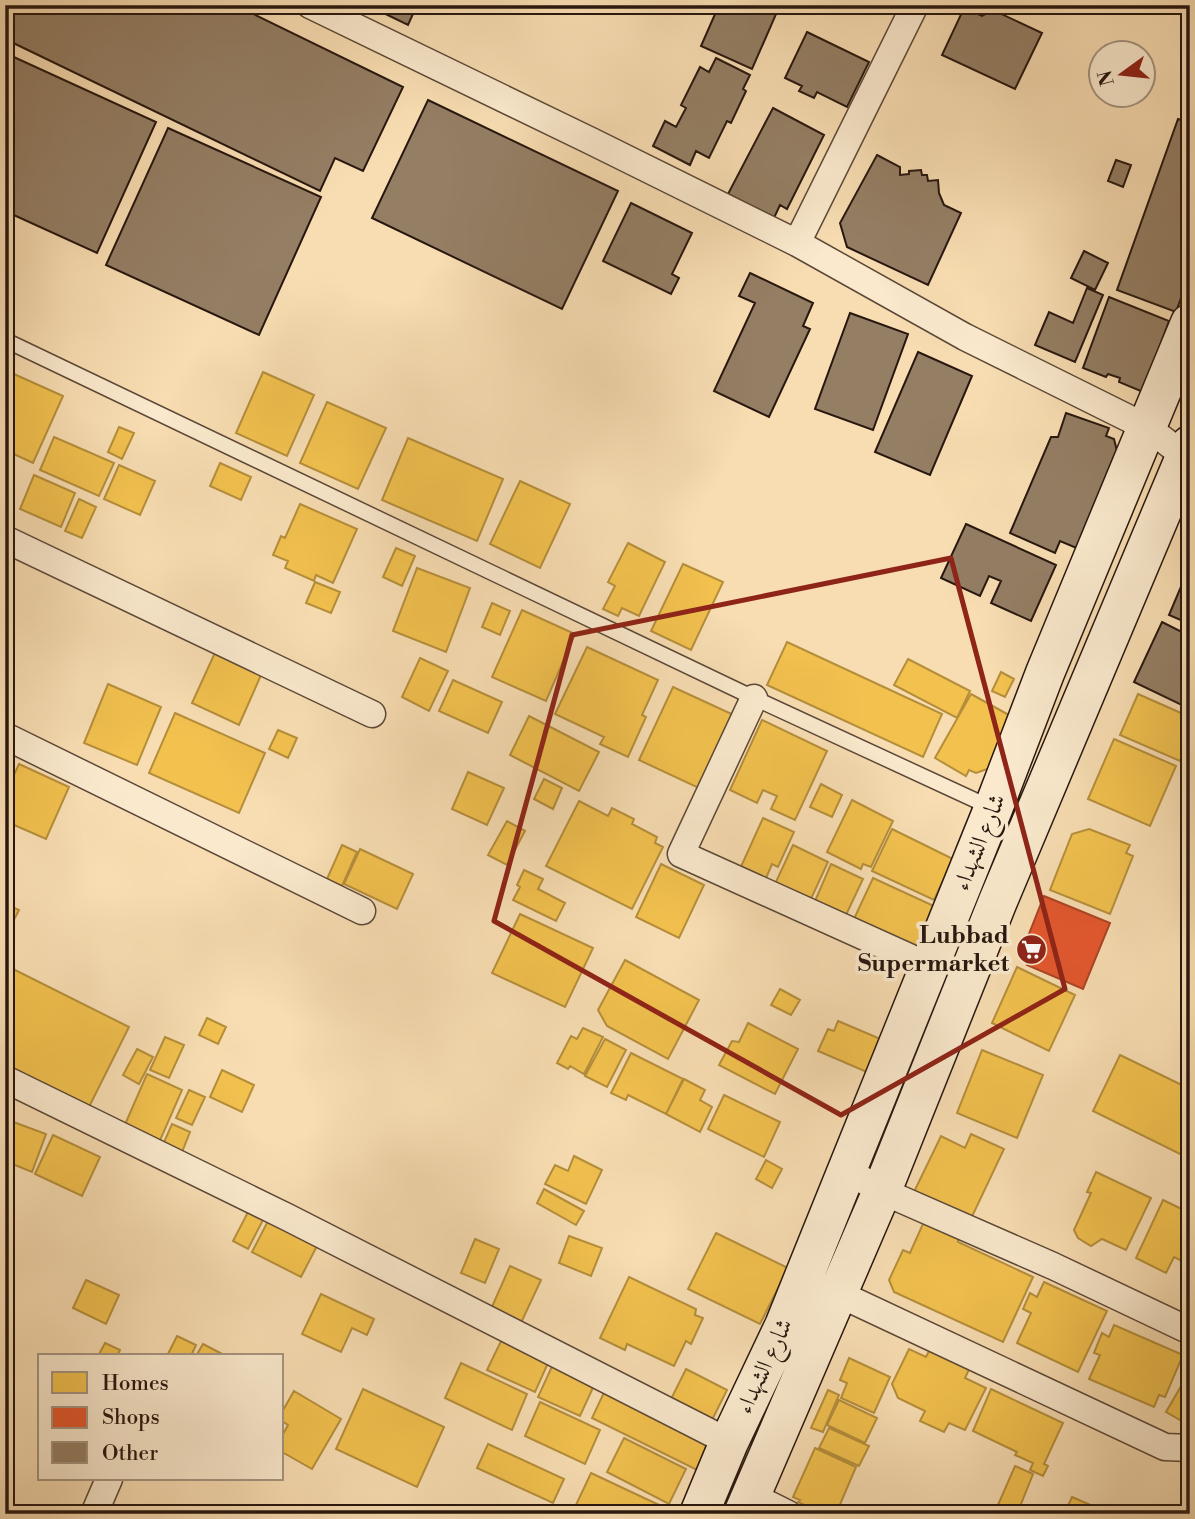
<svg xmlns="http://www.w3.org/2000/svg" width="1195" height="1519" viewBox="0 0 1195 1519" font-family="'Libre Bodoni',Amiri,serif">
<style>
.homes{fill:#f2c14e;stroke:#b58e3b;stroke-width:2}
.shops{fill:#e4572e;stroke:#ac4425;stroke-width:2}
.building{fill:#947e64;stroke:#28170f;stroke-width:2}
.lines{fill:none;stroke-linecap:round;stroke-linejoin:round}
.service-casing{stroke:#5c4838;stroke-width:17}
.minor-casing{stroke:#5c4838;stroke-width:29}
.secondary-casing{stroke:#28170f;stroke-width:41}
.service{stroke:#fae9cd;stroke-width:14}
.minor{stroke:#fae9cd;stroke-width:26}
.secondary{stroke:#fae9cd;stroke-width:38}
.marked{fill:none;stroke:#8f2418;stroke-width:5;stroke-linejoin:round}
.labels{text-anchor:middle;stroke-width:7;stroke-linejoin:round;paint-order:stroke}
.street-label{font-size:24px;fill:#28170f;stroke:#fae9cd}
.poi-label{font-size:24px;font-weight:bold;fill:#28170f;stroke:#fae9cd;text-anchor:end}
</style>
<rect width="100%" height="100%" fill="#f8ddb2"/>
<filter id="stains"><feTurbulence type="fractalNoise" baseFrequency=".00286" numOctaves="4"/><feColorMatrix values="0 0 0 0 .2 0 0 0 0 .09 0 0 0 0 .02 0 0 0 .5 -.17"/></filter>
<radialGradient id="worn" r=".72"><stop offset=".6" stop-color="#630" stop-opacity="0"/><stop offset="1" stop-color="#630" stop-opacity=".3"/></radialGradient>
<path class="homes" d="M5,370L63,396L33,463L5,450Z
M263,372L314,395L287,456L236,433Z
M327,402L386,428L358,489L300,463Z
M119,427L134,433L122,459L108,452Z
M54,437L114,463L99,496L40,470Z
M408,438L503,479L477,541L382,500Z
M220,463L251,477L241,500L210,486Z
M119,465L155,481L140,515L104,499Z
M34,475L75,493L61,527L20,509Z
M520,481L570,504L540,568L490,544Z
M79,499L96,507L82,538L65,531Z
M300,504L357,529L333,583L316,575L314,581L285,568L288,561L273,555L281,536L285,538Z
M628,543L665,562L639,616L622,608L618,616L603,609L615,586L608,582Z
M396,548L415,556L402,586L383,577Z
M683,564L723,582L691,650L651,631Z
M417,568L470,588L446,652L393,631Z
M315,582L340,592L331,613L306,603Z
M492,603L510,611L500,635L482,627Z
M522,610L575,634L546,701L492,677Z
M787,642L942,714L923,757L767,685Z
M218,646L265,666L239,725L192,703Z
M587,647L658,680L642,715L646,717L628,757L600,744L604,737L555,714Z
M420,658L448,671L429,711L402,697Z
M908,659L970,691L957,718L894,685Z
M1001,672L1014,679L1005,697L992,691Z
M453,680L502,702L488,733L439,711Z
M108,684L161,707L137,765L84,743Z
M673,687L736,716L703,790L639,760Z
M971,694L1018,720L993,767L976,773L969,770L966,776L935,758Z
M1138,694L1190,717V738L1180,761L1120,735Z
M175,713L265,753L239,813L149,773Z
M529,716L599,752L579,791L510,755Z
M762,720L827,751L795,820L771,809L777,796L763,790L757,803L730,790Z
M278,730L297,738L288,758L269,749Z
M1114,739L1176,766L1150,826L1088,799Z
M19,764L69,787L46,839L5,821V794Z
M468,772L504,788L487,825L452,809Z
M544,779L562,788L553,809L534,799Z
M821,784L842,795L832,817L810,807Z
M852,800L893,821L871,867L863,864L861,869L827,852Z
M579,801L608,816L612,808L634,819L632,824L657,837L655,843L663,847L632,909L546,866Z
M763,818L794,832L778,867L772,864L764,883L739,871Z
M507,821L525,831L507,865L488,855Z
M892,829L953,859L934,900L872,871Z
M1089,829L1130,845L1126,853L1133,856L1110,914L1050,890L1072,834Z
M342,845L357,852L342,886L327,879Z
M793,845L828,862L810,901L775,884Z
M360,849L413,874L397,909L344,884Z
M661,864L704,885L679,938L636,917Z
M831,864L863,879L846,915L815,901Z
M524,870L543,879L538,889L565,903L556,921L513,900L520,887L517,885Z
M873,878L936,907L916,950L853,921Z
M5,904L19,910L5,937Z
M520,914L593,948L565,1007L492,973Z
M625,960L699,1000L668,1059L607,1026L598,1010Z
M5,965L129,1027L86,1113L5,1073Z
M1017,967L1075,995L1049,1051L992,1023Z
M780,989L800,1000L791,1015L771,1005Z
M207,1018L226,1027L218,1044L199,1035Z
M838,1021L883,1040L869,1073L818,1051L828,1029L834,1031Z
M748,1023L798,1049L775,1094L719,1065L732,1041L739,1042Z
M583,1028L603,1037L584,1074L570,1066L568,1069L557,1063L571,1036L577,1039Z
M165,1037L184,1045L169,1078L150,1070Z
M605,1039L626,1050L607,1087L585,1076Z
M137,1049L153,1057L139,1084L123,1075Z
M982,1050L1043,1075L1017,1138L957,1113Z
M631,1053L683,1079L666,1114L628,1095L626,1100L611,1093Z
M1120,1055L1190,1089V1138L1182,1155L1093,1111Z
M222,1070L254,1085L242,1112L210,1097Z
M147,1074L182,1090L158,1145L123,1129Z
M684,1079L705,1090L700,1100L712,1107L700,1132L666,1114Z
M189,1090L205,1097L192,1125L176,1118Z
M724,1095L780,1122L764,1157L708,1129Z
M8,1120L46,1134L32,1172L5,1161V1127Z
M172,1124L190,1132L180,1157L161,1149Z
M971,1134L1004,1149L969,1223L912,1196L941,1136L965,1148Z
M53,1135L100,1157L82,1196L35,1174Z
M574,1156L602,1170L586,1204L545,1184L555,1165L568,1171Z
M766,1160L782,1169L772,1188L756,1179Z
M1096,1172L1151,1198L1126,1250L1102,1239L1091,1246L1078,1238L1074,1230L1091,1193L1087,1192Z
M544,1189L584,1211L576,1225L537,1203Z
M1163,1200L1190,1213V1265L1174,1257L1166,1273L1136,1258Z
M248,1212L263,1220L248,1249L233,1241Z
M926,1217L959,1232L958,1242L1033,1277L1003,1342L894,1292L889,1280L903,1250L910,1253Z
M268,1221L317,1246L301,1277L252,1252Z
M716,1233L788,1268L760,1324L688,1289Z
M569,1236L602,1248L591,1276L559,1263Z
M475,1239L499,1249L485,1283L461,1273Z
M510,1266L541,1280L521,1323L491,1309Z
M629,1277L696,1309L695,1315L703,1318L691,1344L686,1341L674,1366L627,1344L625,1350L600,1338Z
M86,1280L119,1295L106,1324L73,1308Z
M1044,1282L1107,1311L1078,1372L1017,1343L1031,1313L1023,1309L1030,1293L1037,1297Z
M321,1294L374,1319L367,1335L352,1328L341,1352L302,1334Z
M1114,1325L1183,1355L1165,1397L1159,1395L1154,1407L1089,1379L1100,1355L1094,1353L1102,1333L1109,1337Z
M177,1336L196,1345L191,1356L168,1354Z
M501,1341L548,1363L535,1392L487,1370Z
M934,1341L973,1361L965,1378L986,1388L965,1430L949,1423L944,1432L920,1421L925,1411L898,1398L892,1384L909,1349L926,1357Z
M105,1343L120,1350L117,1356H98Z
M203,1344L226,1356H196Z
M849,1358L890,1377L874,1413L841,1398L847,1383L840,1380Z
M554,1362L596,1381L580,1416L538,1397Z
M1189,1362L1190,1422L1187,1424L1166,1412L1187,1376L1183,1373Z
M461,1363L527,1394L512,1430L445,1398Z
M686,1369L727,1390L710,1424L669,1403Z
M608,1384L715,1437L699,1471L592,1418Z
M363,1389L444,1427L417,1487L336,1449Z
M991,1389L1063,1423L1044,1464L1048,1466L1043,1476L1030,1470L1033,1463L1015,1455L1017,1452L973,1431Z
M828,1390L839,1395L823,1432L811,1428Z
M294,1391L341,1419L312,1469L282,1452V1436L288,1425L282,1421V1412Z
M839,1400L877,1418L865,1443L827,1425Z
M540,1402L600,1430L585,1464L525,1436Z
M829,1428L869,1446L859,1466L819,1448Z
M624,1438L686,1469L669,1504L607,1472Z
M488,1444L564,1479L553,1503L477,1468Z
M815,1448L856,1467L836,1514H823L798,1502L800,1500L793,1497Z
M1015,1466L1033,1474L1017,1514H994Z
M591,1473L672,1511L671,1514H590L575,1507Z
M1072,1497L1100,1509L1098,1514H1064Z"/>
<path class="shops" d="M1044,896L1110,923L1083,989L1027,965L1030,958L1021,954Z"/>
<path class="building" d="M13,5H235L403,87L363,171L335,158L320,191L5,39V21Z
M367,5H417L408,25Z
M719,5H780L752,69L701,46Z
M964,8L982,16L993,10L1042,33L1015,89L942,55Z
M807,32L869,62L847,107L817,92L814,98L799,91L802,86L785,78Z
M5,53L156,122L97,253L5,211Z
M716,58L750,75L743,89L746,91L731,123L727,121L709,158L696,151L690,165L653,146L665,121L676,127L686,108L681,105L700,67L709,72Z
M428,100L618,191L562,309L372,218Z
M773,108L824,135L787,209L780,205L774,218L728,194Z
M1178,119L1190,123V272L1176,312L1117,290Z
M168,128L321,197L259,335L106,265Z
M877,155L900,167V175L909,174V171L921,170L922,175H927L928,181L938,180L939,193L944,205L961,213L928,285L847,247L840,223Z
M1116,160L1131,165L1123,187L1108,181Z
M631,203L692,233L672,274L679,278L671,294L603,261Z
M1084,251L1108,263L1095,290L1071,278Z
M750,273L813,303L803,326L810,329L769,417L714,391L755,303L739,296Z
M1087,288L1103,295L1075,362L1035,345L1049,312L1073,323Z
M1109,297L1169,321L1143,392L1119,382L1120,378L1108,374L1106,377L1083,368Z
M850,313L908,334L873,430L815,409Z
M918,352L972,376L930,475L875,452Z
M1066,413L1109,428L1106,436L1114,439L1118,455L1086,552L1060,541L1055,553L1010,533L1051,437H1058Z
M966,524L1056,565L1031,621L991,603L1001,581L989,576L980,596L941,578Z
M1188,570L1190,571V624L1169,615Z
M1162,622L1190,636V709L1134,682Z"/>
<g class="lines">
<defs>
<path id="service" d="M5,340L754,698L992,808"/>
<path id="minor" d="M310,5L591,141L797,243L965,337L1148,428L1190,460
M797,243L915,5
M5,539L372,714
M754,698L681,854L929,966
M5,736L362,911
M5,1079L287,1217L729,1442
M846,1170L882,1191L1053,1266L1190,1331
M837,1293L1165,1447L1190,1448
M750,1495L788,1514
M94,1514L109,1479"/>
<path id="secondary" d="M699,1514L729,1442L784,1326L993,809L1045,673L1190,323
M743,1514L882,1191L998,901L1190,445"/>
</defs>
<use href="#service" class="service-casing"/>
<use href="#minor" class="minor-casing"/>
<use href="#secondary" class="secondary-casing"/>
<use href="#service" class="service"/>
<use href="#minor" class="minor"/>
<use href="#secondary" class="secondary"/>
</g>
<path class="marked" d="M951,558L1065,989L841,1115L494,921L572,635Z"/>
<defs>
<symbol id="supermarket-disc" viewBox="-11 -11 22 22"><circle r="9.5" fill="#8f2418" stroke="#fae9cd"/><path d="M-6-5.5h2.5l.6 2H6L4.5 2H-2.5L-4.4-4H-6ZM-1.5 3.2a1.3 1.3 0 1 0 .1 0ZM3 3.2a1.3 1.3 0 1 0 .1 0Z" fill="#fff"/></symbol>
</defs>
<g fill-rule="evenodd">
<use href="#supermarket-disc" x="1014" y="932" width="35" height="35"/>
</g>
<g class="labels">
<g class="street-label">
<text transform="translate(979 842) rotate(-68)" y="8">شارع الشهداء</text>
<text transform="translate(764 1366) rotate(-65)" y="8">شارع الشهداء</text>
</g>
<g class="poi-label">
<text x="1009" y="943">Lubbad<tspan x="1009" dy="28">Supermarket</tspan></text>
</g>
</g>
<rect width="1195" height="1519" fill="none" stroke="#f8ddb2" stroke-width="28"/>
<rect x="7" y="7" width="1181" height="1505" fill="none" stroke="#28170f" stroke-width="3.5"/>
<rect x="14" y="14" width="1167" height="1491" fill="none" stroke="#28170f" stroke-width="2"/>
<rect x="38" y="1354" width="245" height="126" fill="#fae9cd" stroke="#a69581" stroke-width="2"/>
<rect x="52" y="1372" width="35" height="21" fill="#f2c14e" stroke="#a69581" stroke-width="2"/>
<text x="102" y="1390" font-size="21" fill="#28170f">Homes</text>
<rect x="52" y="1407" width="35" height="21" fill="#e4572e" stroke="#a69581" stroke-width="2"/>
<text x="102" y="1424" font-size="21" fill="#28170f">Shops</text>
<rect x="52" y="1442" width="35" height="21" fill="#947e64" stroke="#a69581" stroke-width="2"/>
<text x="102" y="1460" font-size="21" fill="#28170f">Other</text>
<g transform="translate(1122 74) rotate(255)"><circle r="33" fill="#fae9cd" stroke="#a69581" stroke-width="2"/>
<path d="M0-5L12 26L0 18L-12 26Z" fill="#8f2418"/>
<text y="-10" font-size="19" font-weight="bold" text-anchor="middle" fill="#28170f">N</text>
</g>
<rect width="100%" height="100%" filter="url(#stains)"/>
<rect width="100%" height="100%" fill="url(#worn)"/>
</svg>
